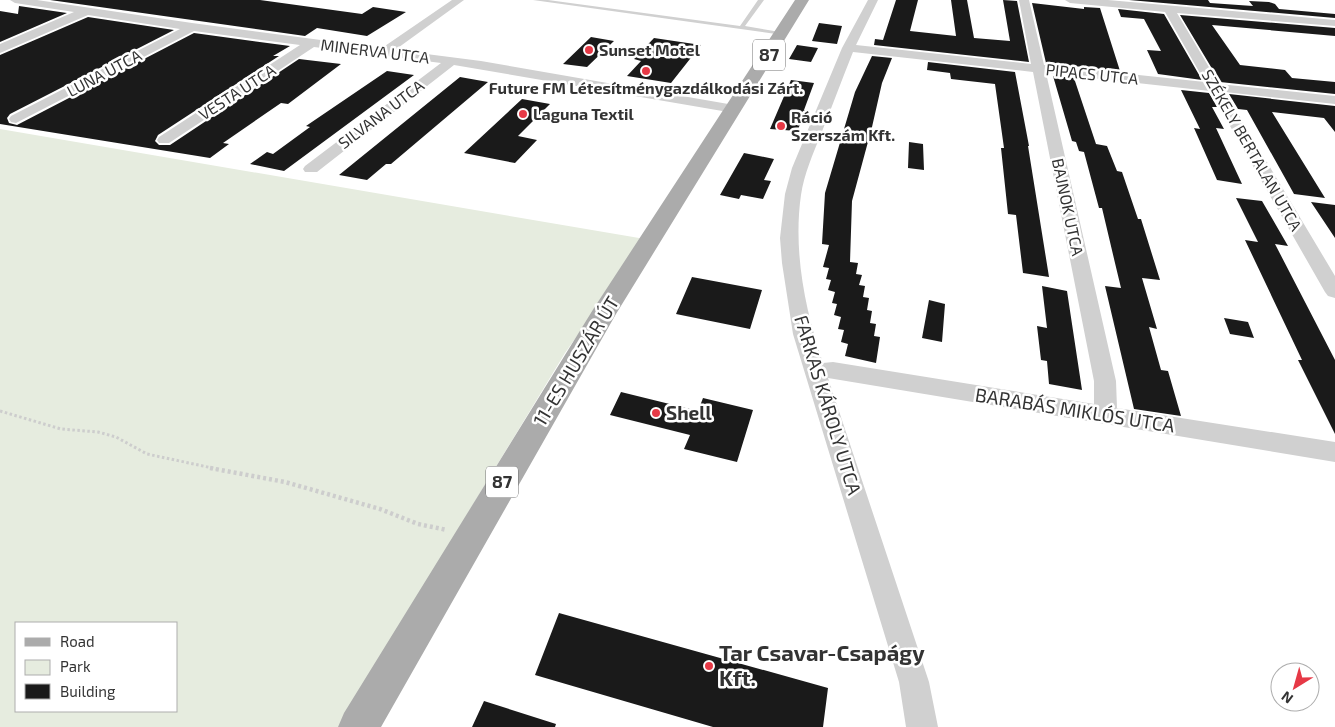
<svg xmlns="http://www.w3.org/2000/svg" width="1335" height="727" viewBox="0 0 1335 727" font-family="'Exo 2',sans-serif">
<style>
.green{fill:#e6ecdf;fill-rule:evenodd}
.building{fill:#1a1a1a}
.lines{fill:none;stroke-linecap:round;stroke-linejoin:round}
.path-far1{stroke:#cdcdcd;stroke-width:3;stroke-dasharray:2.5 2.5;stroke-linecap:butt}
.path{stroke:#cdcdcd;stroke-width:4.5;stroke-dasharray:3 3;stroke-linecap:butt}
.service{fill:#d0d0d0;fill-rule:evenodd}
.minor{fill:#d0d0d0;fill-rule:evenodd}
.primary{fill:#ababab;fill-rule:evenodd}
.poi-dot{fill:#e63946;stroke:#fff;stroke-width:2}
.labels{text-anchor:middle;stroke-width:5;stroke-linejoin:round;paint-order:stroke}
.far-poi-label{font-size:16px;font-weight:bold;fill:#333;stroke:#fff;text-anchor:start}
.far-street-label{font-size:16px;fill:#333;stroke:#fff}
.shield{fill:#fff;stroke:#707070;stroke-width:1}
.shield-label{font-size:18px;font-weight:bold;fill:#333}
.street-label{font-size:19px;fill:#333;stroke:#fff}
.poi-label{font-size:19px;font-weight:bold;fill:#333;stroke:#fff;text-anchor:start}
.near-poi-label{font-size:22px;font-weight:bold;fill:#333;stroke:#fff;text-anchor:start}
</style>
<rect width="100%" height="100%" fill="#fff"/>
<path class="green" d="M0,129L645,239L565,353L460,526L343,727H0ZM16,623H176V711H16Z"/>
<path class="building" d="M50,0H260L362,14L373,7L406,12L367,36L317,28L305,36Z
M896,0H918L910,31L956,36L951,0H967L974,38L1010,41L1003,0L1017,1L1029,62L874,45L875,39L883,40Z
M1129,0H1208L1210,3L1253,6L1249,1L1269,2L1275,4L1279,9L1335,14V18Z
M1032,3L1084,9V7L1100,8L1120,71L1046,63Z
M19,6L67,13L0,42V11L18,14Z
M1118,9L1164,14L1202,80L1158,74L1147,50L1161,51L1144,19L1121,17Z
M1180,15L1335,28V36L1212,25L1240,65L1285,70L1292,78L1335,82V94L1220,82Z
M88,17L174,30L10,114L7,118L9,123L17,125L194,33L290,46L273,56H279L158,135L155,141L159,145H170L299,59L341,64L288,104L281,103L223,143L229,144L210,158L0,124V55Z
M819,23L842,26L837,44L812,41Z
M591,37L614,41L587,67L563,64Z
M654,38L701,45L671,83L627,76L641,61L634,59Z
M797,45L818,48L811,62L789,59Z
M872,56L892,58L882,83L872,127L852,201L850,262L858,263L856,274L862,275L859,285L865,286L863,297L869,298L867,310L872,311L870,323L876,324L874,336L880,337L876,363L845,356L848,344L841,342L844,330L838,329L841,317L834,315L837,304L832,303L835,292L828,290L831,280L826,279L829,268L823,267L829,245L822,244L825,193L855,92Z
M928,62L1015,72L1029,146H1028L1049,277L1023,273L1016,215L1008,214L1001,148H1004L995,84L951,79L950,73L927,70Z
M387,71L414,75L284,171L250,164L267,152L273,154L310,127L306,126Z
M1053,76L1074,78L1096,144L1107,146L1117,171L1122,172L1138,219H1141L1160,280L1142,278L1157,329L1149,327L1161,370L1168,371L1181,416L1134,409L1105,286L1121,288L1115,263L1102,208H1099L1084,152L1079,151L1076,142L1072,141Z
M460,77L488,82L391,164H386L367,180L339,175Z
M791,80L814,83L804,110H807L797,131L770,129Z
M1181,90L1209,93L1217,107H1212L1224,129L1216,128L1242,184L1217,180L1194,128L1200,129Z
M1229,94L1335,106V132L1324,118L1272,112L1325,198L1294,194L1247,110L1238,109Z
M522,99L550,104L518,136L537,140L515,163L464,153Z
M909,142L923,144L924,170L908,168Z
M744,153L774,159L764,180L771,181L763,199L741,195L739,199L720,195Z
M1236,198L1262,201L1288,246L1275,244L1335,360V434L1298,360H1302L1245,240L1258,242Z
M1311,202L1335,205V238Z
M692,277L762,290L750,329L676,314Z
M1042,286L1067,291L1082,390L1049,384L1047,361L1041,360L1037,326L1047,328Z
M929,300L945,304L942,342L922,338Z
M1224,318L1248,322L1254,338L1230,334Z
M621,392L698,411L703,398L753,410L737,462L684,449L690,435L610,415Z
M559,613L828,688L823,727H713L535,675Z
M484,701L556,724L555,727H472Z"/>
<g class="lines">
<path class="path-far1" d="M0,411L61,429L98,432L116,437L147,454L217,469"/>
<path class="path" d="M210,468L285,482L380,509L418,524L447,530"/>
<path class="service" d="M533,0H548L740,26L758,0H764L745,26L786,33L783,35Z"/>
<path class="minor" d="M10,0H37L192,23L382,48L452,0H464L395,50L481,61L734,105L741,109L734,113L454,65L317,172H305L303,169L305,166L441,63L314,47L169,143H159L157,140L159,137L300,45L194,31L16,123L11,122L9,119L11,116L180,29L88,15L0,53V44L74,12L15,3Z
M868,0H878L856,45L1031,64L1019,0H1029L1044,65L1205,82L1165,12L1070,3L1065,0H1108L1335,20V26L1177,13L1219,84L1335,96V104L1225,92L1335,276V298L1328,296L1325,292L1210,91L1046,73L1116,381L1117,408L1335,442V462L828,378L929,682L938,727H906L899,682L793,334L782,263L780,238L785,194L792,168L842,48ZM853,52L1033,72L1094,381V404L833,362L823,363C805,310 793,251 801,195C804,174 813,154 821,134C832,107 842,79 853,52Z"/>
<path class="primary" d="M795,0H809L616,314L381,727H338L344,713L594,308Z"/>
</g>
<g class="poi-dot">
<circle cx="589" cy="50" r="5"/>
<circle cx="646" cy="71" r="5"/>
<circle cx="523" cy="114" r="5"/>
<circle cx="781" cy="126" r="5"/>
<circle cx="656" cy="413" r="5"/>
<circle cx="709" cy="666" r="5"/>
</g>
<g class="labels">
<g class="far-poi-label">
<text x="599" y="56">Sunset Motel</text>
<text x="646" y="94" text-anchor="middle">Future FM Létesítménygazdálkodási Zárt.</text>
<text x="533" y="120">Laguna Textil</text>
<text x="791" y="123">Ráció<tspan x="791" dy="18">Szerszám Kft.</tspan></text>
</g>
<g class="far-street-label">
<text transform="translate(375 51) rotate(7)" y="6">MINERVA UTCA</text>
<text transform="translate(104 73) rotate(-28)" y="6">LUNA UTCA</text>
<text transform="translate(1092 74) rotate(6)" y="6">PIPACS UTCA</text>
<text transform="translate(237 92) rotate(-33)" y="6">VESTA UTCA</text>
<text transform="translate(381 114) rotate(-37)" y="6">SILVANA UTCA</text>
<text transform="translate(1252 150) rotate(60)" y="6">SZÉKELY BERTALAN UTCA</text>
<text transform="translate(1068 207) rotate(78)" y="6">BAJNOK UTCA</text>
</g>
<g class="shield">
<rect x="753" y="39.5" width="32" height="31" rx="4"/>
<rect x="486" y="466.5" width="32" height="31" rx="4"/>
</g>
<g class="shield-label">
<text x="769" y="61">87</text>
<text x="502" y="488">87</text>
</g>
<g class="street-label">
<text transform="translate(576 361) rotate(-59)" y="7">11-ES HUSZÁR ÚT</text>
<text transform="translate(828 405) rotate(73)" y="7">FARKAS KÁROLY UTCA</text>
<text transform="translate(1075 410) rotate(9)" y="7">BARABÁS MIKLÓS UTCA</text>
</g>
<g class="poi-label">
<text x="666" y="420">Shell</text>
</g>
<g class="near-poi-label">
<text x="719" y="661">Tar Csavar-Csapágy<tspan x="719" dy="25">Kft.</tspan></text>
</g>
</g>
<rect x="15" y="622" width="162" height="90" fill="#ffffff" stroke="#adadad"/>
<rect x="25" y="638" width="25" height="8" fill="#ababab" stroke="#adadad"/>
<text x="60" y="647" font-size="15" fill="#333333">Road</text>
<rect x="25" y="660" width="25" height="15" fill="#e6ecdf" stroke="#adadad"/>
<text x="60" y="672" font-size="15" fill="#333333">Park</text>
<rect x="25" y="684" width="25" height="15" fill="#1a1a1a" stroke="#adadad"/>
<text x="60" y="697" font-size="15" fill="#333333">Building</text>
<g transform="translate(1295 687) rotate(217)"><circle r="24" fill="#ffffff" stroke="#adadad"/>
<path d="M0-4L9 19L0 12L-9 19Z" fill="#e63946"/>
<text y="-8" font-size="14" font-weight="bold" text-anchor="middle" fill="#333333">N</text>
</g>
</svg>
